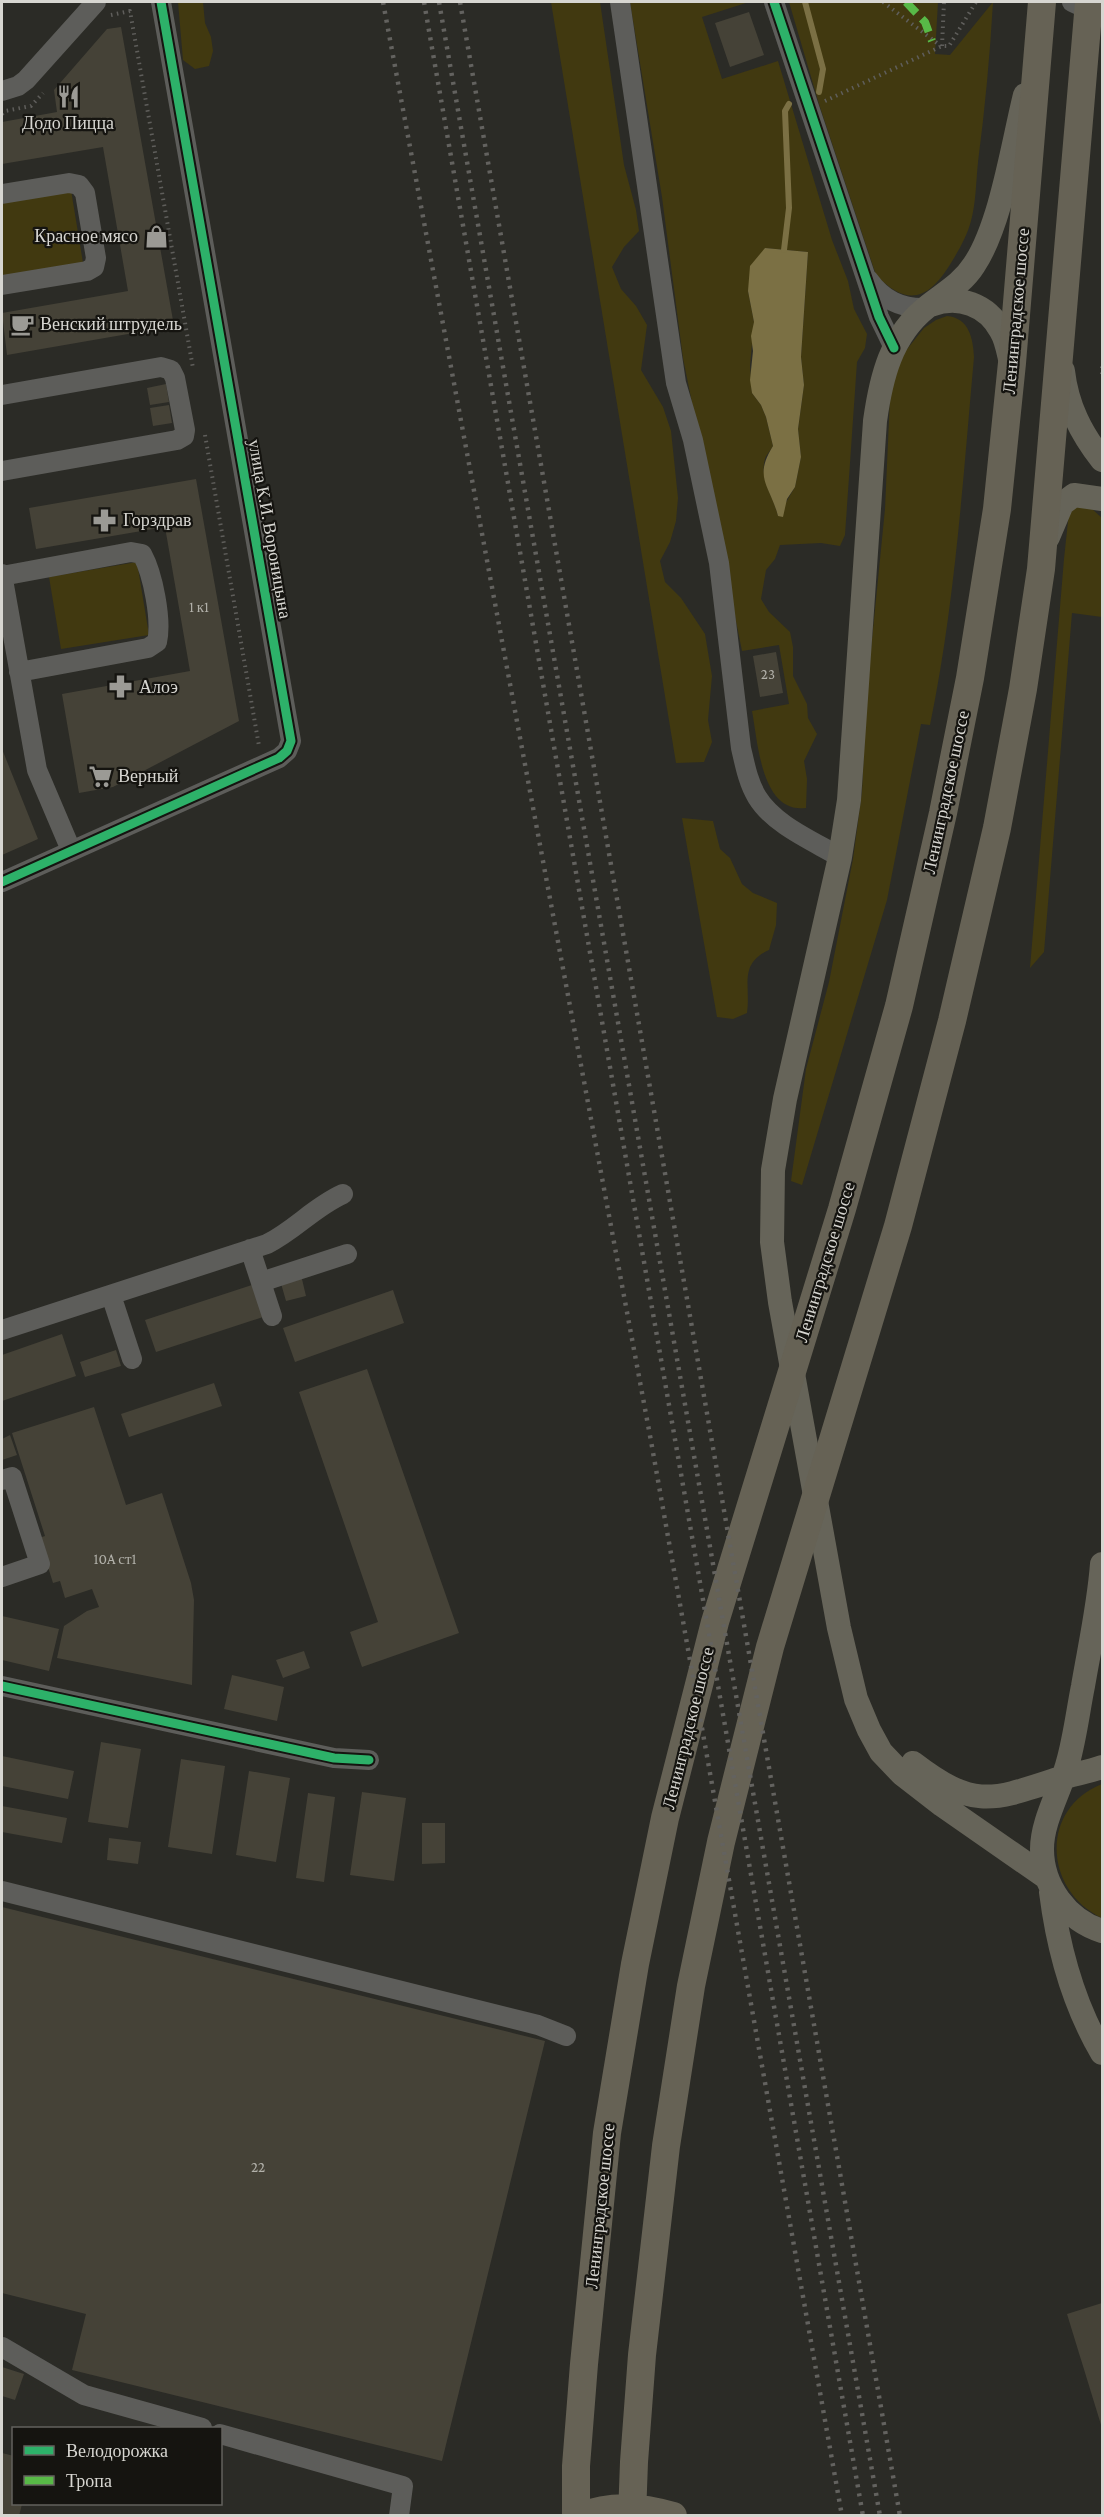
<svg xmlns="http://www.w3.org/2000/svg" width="1104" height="2517" viewBox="0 0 1104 2517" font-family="'Crimson Pro',serif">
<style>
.green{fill:#413910;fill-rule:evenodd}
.water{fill:#7b7044}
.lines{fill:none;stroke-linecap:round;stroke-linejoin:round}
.stream{stroke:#7b7044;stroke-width:6}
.building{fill:#454237}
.path{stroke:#5f5e5b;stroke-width:4;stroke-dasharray:1.5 4.5;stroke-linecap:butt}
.minor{stroke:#5d5d5a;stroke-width:20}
.major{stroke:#666459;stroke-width:24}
.highway{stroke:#666255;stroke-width:28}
.rail{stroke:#63625f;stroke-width:4.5;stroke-dasharray:3 6;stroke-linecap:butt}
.quiet{stroke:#58b947;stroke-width:8;stroke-dasharray:15 8;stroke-linecap:butt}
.cycleway-casing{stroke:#151410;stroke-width:13}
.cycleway{stroke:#2db169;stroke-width:9}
.labels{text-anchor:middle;stroke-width:4.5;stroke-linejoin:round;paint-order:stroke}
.number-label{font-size:15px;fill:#b2b1aa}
.poi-label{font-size:18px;fill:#d7d6d1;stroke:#151410;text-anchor:start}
.street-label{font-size:18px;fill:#d7d6d1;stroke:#151410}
</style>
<rect width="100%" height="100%" fill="#2b2b26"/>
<path class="green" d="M178,2H203L205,23L211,37L213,51L209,66L195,69L183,60Z
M551,2H600L624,165L636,210L639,231L624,247L612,267L621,289L636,306L647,325L641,370L663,407L671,431L678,498L676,521L670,542L660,561L665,582L681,598L705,634L712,676L708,720L712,742L704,762L676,763Z
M630,2H749L702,17L722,79L778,61L832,240L848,281L854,309L867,334L865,348L857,362L845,535L840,546L821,543L780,545L775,559L766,570L761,599L769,612L790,632L793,647V676L807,704L808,718L817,734L804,761L807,779L806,808C761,814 758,742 752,711L789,704L779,645L742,651L683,358L662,197ZM765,248L808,252L801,357L804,385L798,429L801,457L795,487L778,516C774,498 759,478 765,459C766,455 771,450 773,446L766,417L761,405L752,393L750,365L754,322L748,291Z
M789,2H938L935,54L950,55L993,2C990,55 985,108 978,162C976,181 976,203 971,221C967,236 959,250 951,263C929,299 908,308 876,275L819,104Z
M71,190L83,263L2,277V202Z
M947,316C969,318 973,338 974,357C963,479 955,604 930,725L921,724L887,900L802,1185L791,1181L806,1069L829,982L853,859L862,792L867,690L885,509L890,398L895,374L904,353L924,328L936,320Z
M1074,506L1091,508L1102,518V617L1072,613L1044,952L1030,968L1064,559L1069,512Z
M137,562L149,635L61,649L49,577Z
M682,818L713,821L720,849L730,858L742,884L753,893L777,903L776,925L769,950C738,964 751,986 747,1013L733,1019L717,1017Z
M1102,1784V1918C1044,1891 1039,1809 1102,1784Z"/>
<path class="water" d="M765,248L808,252L801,357L804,385L798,429L801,457L795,487L787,499L783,517L778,516C770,485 753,478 773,446L766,417L761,405L752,393L750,380L753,351L751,336L754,322L748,291L750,266Z"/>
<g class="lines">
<path class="stream" d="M805,2L823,69L819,92
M784,250L789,208L785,111L789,104"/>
</g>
<path class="building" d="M749,12L764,55L730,67L715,23Z
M121,27L174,326L7,355L2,313L128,291L103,147L2,164V122L57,112L54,90L107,29Z
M166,384L169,402L150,405L147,388Z
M169,405L172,423L153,426L150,408Z
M196,479L239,721L113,787L79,793L62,694L190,671L165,527L36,549L29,508Z
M776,652L783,693L760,697L753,656Z
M2,749L38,839L2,855Z
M301,1275L306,1296L286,1301L280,1280Z
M255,1284L266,1316L156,1352L145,1320Z
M393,1290L404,1323L295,1362L283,1328Z
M62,1334L76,1376L2,1401V1355Z
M116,1350L121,1366L85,1377L80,1362Z
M367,1369L459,1633L362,1667L350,1632L378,1622L299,1392Z
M214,1383L222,1406L129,1437L121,1414Z
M94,1407L126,1505L162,1493L191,1583L194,1600L192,1685L57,1658L64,1626L87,1611L99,1607L92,1589L65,1598L60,1581L53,1583L39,1538L45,1536L12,1433Z
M10,1435L17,1455L2,1460V1439Z
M2,1616L59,1629L49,1671L2,1660Z
M304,1651L310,1668L283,1678L276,1660Z
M232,1675L284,1687L277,1721L224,1709Z
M101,1742L141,1749L128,1828L88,1822Z
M2,1756L74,1771L68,1799L2,1786Z
M181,1759L225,1766L212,1854L168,1847Z
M249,1771L290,1778L276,1862L236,1855Z
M362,1792L406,1798L394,1881L350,1875Z
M308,1793L335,1797L324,1882L296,1878Z
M2,1806L67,1818L62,1843L2,1832Z
M422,1823H445V1863L422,1864Z
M109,1838L141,1842L138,1864L107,1860Z
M2,1907L545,2041L442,2461L72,2370L86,2314L2,2293Z
M1102,2303V2428L1067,2314Z
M2,2367L24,2374L15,2400L2,2396Z
M2,2453L14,2456V2504H22L19,2516H2Z"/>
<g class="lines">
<path class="path" d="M883,2L941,46
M111,15L130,11L193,368
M942,46L944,2
M825,101L942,46H949L976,2
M2,114L5,111L31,106L43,93
M1102,374V365
M205,435L259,746"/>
<path class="minor" d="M620,2L676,383L693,440L719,563L741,748C745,765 748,782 757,797C774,825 813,841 840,857
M774,2L879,317L894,348
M1072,2L1102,16
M2,91L18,86L26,80L96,2
M2,194L69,183L79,185L85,193L96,258L94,267L87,271L2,285
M868,279C883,300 901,309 926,308
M2,395L161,367L171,370L175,378L185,430L184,436L177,440L2,471
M2,574L37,770L71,850
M2,576L131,552L142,554C153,574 162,620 157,642L148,648L19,672
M2,882L279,758L287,751L291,741L161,2
M250,1249L272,1316
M261,1282L347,1254
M111,1295L132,1359
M2,1330L267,1244C295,1230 314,1207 343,1194
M2,1480L12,1477L40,1564L2,1577
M2,1686L334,1758L369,1760
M2,1891L538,2025L566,2036
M2,2347L84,2395L202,2428
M220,2434L403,2486L399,2516"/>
<path class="major" d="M1025,95C1013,143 1001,225 974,265C962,284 943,294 927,307C891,335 881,378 875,421L849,800L840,857L785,1099L773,1170L772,1242L780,1302L839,1628L856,1699L869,1730L881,1752L902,1774L942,1805L1047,1878
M931,305C958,294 988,305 1001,331C1006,339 1008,350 1010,359
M1063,371C1067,406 1081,433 1102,460
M1048,537L1062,504L1074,495L1102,499
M1102,1564C1099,1605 1090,1645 1083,1686C1078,1711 1075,1737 1068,1762C1061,1790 1042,1820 1042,1849C1042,1886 1067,1920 1102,1931
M913,1763C973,1809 991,1801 1058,1779C1073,1774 1088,1772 1102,1767
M1051,1892C1058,1948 1074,2005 1102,2053"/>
<path class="highway" d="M576,2516V2466L584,2364L607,2133L635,1964L665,1818L715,1622L842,1209L899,1006L943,813L970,678L997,509L1012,363L1042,2
M582,2516C612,2504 643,2507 673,2516
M632,2516L634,2462L642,2355L666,2146L691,1986L721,1842L770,1647L898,1226L952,1021L997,828L1023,689L1041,569L1089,2"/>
<path class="rail" d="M383,2L651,1441L842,2516
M424,2L863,2516
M439,2L880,2516
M460,2L900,2516"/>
<path class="quiet" d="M906,2L925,22L932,41"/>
<defs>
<path id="cycleway" d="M774,2L879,317L894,348
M2,882L279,758L287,751L291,741L161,2
M2,1686L334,1758L369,1760"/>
</defs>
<use href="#cycleway" class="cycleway-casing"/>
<use href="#cycleway" class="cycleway"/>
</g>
<defs>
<symbol id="restaurant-bare" viewBox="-9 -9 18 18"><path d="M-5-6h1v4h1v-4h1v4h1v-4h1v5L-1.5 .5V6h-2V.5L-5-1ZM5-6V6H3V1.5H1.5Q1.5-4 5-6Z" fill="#9b9a95" stroke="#151410" stroke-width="2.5" paint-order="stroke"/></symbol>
<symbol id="shop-bare" viewBox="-9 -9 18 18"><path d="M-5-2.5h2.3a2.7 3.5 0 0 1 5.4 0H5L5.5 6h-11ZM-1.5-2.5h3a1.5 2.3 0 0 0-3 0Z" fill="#9b9a95" stroke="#151410" stroke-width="2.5" paint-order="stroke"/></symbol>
<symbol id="cafe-bare" viewBox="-9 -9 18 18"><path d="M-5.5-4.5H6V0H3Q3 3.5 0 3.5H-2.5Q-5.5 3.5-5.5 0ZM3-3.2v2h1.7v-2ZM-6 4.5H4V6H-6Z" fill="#9b9a95" stroke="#151410" stroke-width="2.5" paint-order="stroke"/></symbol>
<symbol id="pharmacy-bare" viewBox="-9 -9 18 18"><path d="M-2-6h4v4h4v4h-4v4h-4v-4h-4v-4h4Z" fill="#9b9a95" stroke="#151410" stroke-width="2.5" paint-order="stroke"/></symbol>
<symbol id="supermarket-bare" viewBox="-9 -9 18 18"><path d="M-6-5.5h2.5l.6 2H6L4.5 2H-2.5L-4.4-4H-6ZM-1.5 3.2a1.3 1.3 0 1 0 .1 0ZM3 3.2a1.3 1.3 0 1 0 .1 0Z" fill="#9b9a95" stroke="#151410" stroke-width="2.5" paint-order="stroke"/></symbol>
</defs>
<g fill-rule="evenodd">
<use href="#restaurant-bare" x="52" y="80" width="33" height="33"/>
<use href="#shop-bare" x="140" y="220" width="33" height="33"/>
<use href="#cafe-bare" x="6" y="308" width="33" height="33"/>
<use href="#pharmacy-bare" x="88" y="504" width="33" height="33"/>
<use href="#pharmacy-bare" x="104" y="670" width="33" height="33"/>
<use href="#supermarket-bare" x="84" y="760" width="33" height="33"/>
</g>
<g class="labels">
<g class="number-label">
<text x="199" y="612">1 к1</text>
<text x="768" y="679">23</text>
<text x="115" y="1564">10A ст1</text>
<text x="258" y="2172">22</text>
</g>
<g class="poi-label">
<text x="68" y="129" text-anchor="middle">Додо Пицца</text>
<text x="138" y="242" text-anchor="end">Красное мясо</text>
<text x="40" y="330">Венский штрудель</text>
<text x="123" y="526">Горздрав</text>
<text x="139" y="693">Алоэ</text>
<text x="118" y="782">Верный</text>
</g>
<g class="street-label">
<text transform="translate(1016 311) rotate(-85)" y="6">Ленинградское шоссе</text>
<text transform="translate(270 529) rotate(80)" y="6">улица К.И. Вороницына</text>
<text transform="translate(946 792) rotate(-78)" y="6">Ленинградское шоссе</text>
<text transform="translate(825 1262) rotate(-73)" y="6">Ленинградское шоссе</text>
<text transform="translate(688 1728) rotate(-76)" y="6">Ленинградское шоссе</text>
<text transform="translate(600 2206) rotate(-84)" y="6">Ленинградское шоссе</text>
</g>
</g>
<rect width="1104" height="2517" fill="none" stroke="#d7d6d1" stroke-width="6"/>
<rect x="12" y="2427" width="210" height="78" fill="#151410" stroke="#63625d" stroke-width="1.5"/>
<rect x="24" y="2446" width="30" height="9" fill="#2db169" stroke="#63625d" stroke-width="1.5"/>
<text x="66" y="2457" font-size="18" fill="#d7d6d1">Велодорожка</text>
<rect x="24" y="2476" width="30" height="9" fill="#58b947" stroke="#63625d" stroke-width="1.5"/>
<text x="66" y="2487" font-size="18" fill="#d7d6d1">Тропа</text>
</svg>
